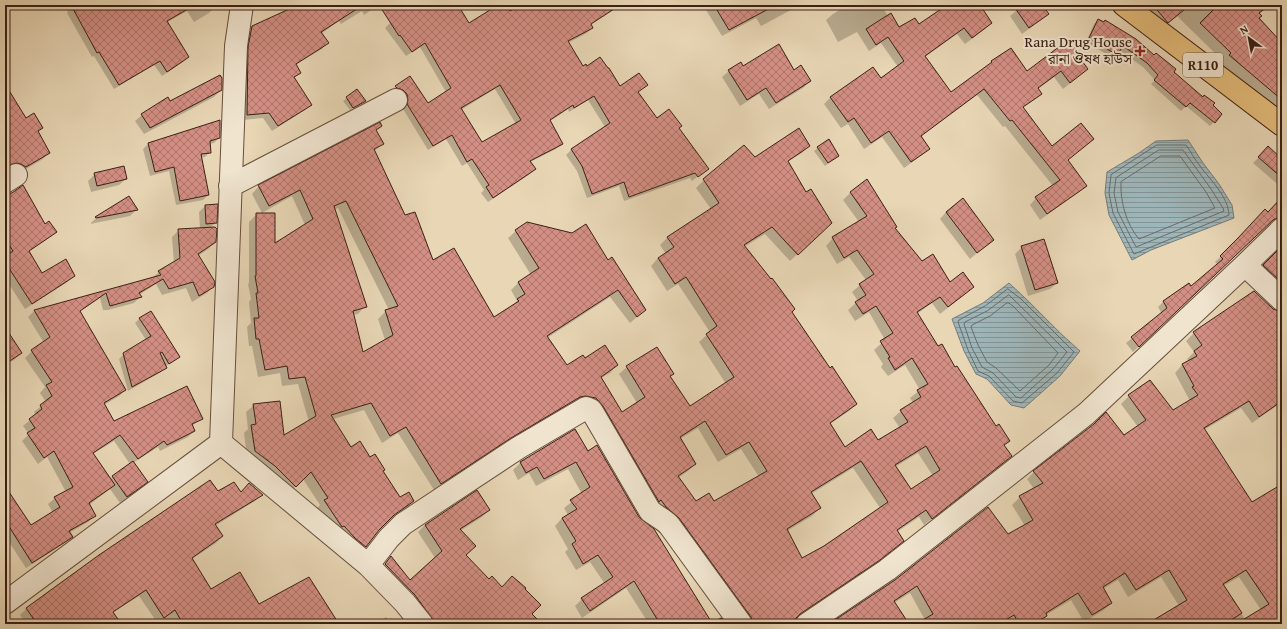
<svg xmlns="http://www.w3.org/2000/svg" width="1287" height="629" viewBox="0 0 1287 629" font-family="'Gentium Book Plus','Noto Serif Bengali',serif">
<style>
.water{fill:url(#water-rules);stroke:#767a78}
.shadow{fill:#0003;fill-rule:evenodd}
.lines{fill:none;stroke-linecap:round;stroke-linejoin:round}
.shore{stroke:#6c6b67;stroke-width:1}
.building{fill:url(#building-cross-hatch);stroke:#3b2014;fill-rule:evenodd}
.minor-casing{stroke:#664e3c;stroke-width:24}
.major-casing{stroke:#3b2014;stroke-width:24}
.minor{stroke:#f0e4cf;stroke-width:22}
.major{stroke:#e4bb7a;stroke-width:22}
.poi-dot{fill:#8f2418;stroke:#f0e4cf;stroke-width:1.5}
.labels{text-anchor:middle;stroke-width:4;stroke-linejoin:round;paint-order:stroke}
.shield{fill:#f0e4cf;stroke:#715b4c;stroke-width:1}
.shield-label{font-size:14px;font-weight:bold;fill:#3b2014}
.poi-label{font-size:15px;fill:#3b2014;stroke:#f0e4cf;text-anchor:end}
</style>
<defs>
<pattern id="water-rules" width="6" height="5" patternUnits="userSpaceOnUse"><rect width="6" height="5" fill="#9eb6ba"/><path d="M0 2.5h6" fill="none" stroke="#829496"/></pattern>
<pattern id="building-cross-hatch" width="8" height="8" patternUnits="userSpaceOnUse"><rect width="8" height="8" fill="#d48f84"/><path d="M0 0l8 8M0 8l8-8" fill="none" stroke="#ad746b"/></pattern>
</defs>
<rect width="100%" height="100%" fill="#e8d6b5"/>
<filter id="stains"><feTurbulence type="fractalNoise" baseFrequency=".005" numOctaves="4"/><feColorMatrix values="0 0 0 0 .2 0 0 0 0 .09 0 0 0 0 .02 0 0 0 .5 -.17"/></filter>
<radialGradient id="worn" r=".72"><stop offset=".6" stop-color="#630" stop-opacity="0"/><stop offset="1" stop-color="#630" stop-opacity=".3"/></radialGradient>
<path class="water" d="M1188,140L1203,163L1219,184L1232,205L1234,218L1151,250L1132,260L1109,215L1105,193L1107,172L1139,153L1156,141Z
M1009,283C1034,305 1055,330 1080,351L1060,376L1024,408L1011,405L987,379L976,374L964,351L952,319L983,303Z"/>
<path class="shadow" d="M64,5H212L214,8L209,13L194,22L187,11L166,23L188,57L183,62L162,76L154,65L114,89L94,56L92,57L67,13L68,12Z
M312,5H378L364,15L362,11L341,24L339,21L321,34L327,43L322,49L295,65L300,72L294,78L311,105L305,110L272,131L263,118L242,120L246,33L252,27Z
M420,5H457L469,24L500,5H505L509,13L522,5H616L617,6L612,11L590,25L592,28L587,33L568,43L583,68L619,87L646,85L637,93L657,119L678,128L708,168L692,181L690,178L624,201L619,186L587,198L577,171L566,155L571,150L605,127L588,100L569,112L568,109L550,121L561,144L556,149L530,162L534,169L530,174L488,202L481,193L484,190L467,163L462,166L446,139L428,150L403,109L404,106L391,91L396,86L410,77L427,104L446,92L420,47L406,56L385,28L390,23ZM495,89L516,124L482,143L461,110Z
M703,5H800L761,26L756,18L722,36Z
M843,5H881L888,16L899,29L919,26L941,11L937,5H978L991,23L985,29L965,44L957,34L925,57L951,94L1078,57L1087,69L1080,75L1063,89L1054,77L1038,89L1041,94L1034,100L1022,108L1052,147L1067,160L1086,185L1079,192L1040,220L1030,205L1036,198L1053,186L1005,126L1003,127L977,95L920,137L928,149L922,155L904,168L882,137L864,149L848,124L841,128L824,104L831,97L881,79L898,67L881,43L869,51L857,32L838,42L826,20L833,14L844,7Z
M1023,5H1041L1048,14L1041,20L1022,34L1010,16Z
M1135,5H1271L1258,14V18L1282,45V113L1272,103L1270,105L1221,64L1224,62L1177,16L1159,30Z
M1276,5H1282V16Z
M1098,20L1172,72L1221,114L1210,126L1186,106L1181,111L1151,84L1155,80L1143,67L1119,50L1113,58L1086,42L1094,24Z
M5,66L9,71L5,75Z
M743,67L794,71L810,81L803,88L769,109L759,94L740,106L722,77L729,71Z
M5,86L25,119L42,128L37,133L49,152L43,159L19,173L5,170Z
M221,90L214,97L144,134L135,121L142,115L170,103Z
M357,90L365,101L350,110L343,101Z
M381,126L376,131L383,144L374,151L405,216L432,261L494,318L510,307L517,301L511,290L518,283L531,275L508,238L516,231L608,261L645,310L630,323L610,297L547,338L567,367L585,360L617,365L610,373L601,378L621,414L637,403L619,374L627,367L672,374L670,376L689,408L726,384L699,342L710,332L678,284L667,291L651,266L658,258L666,254L660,245L668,237L711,209L696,188L704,180L755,159L809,146L802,153L787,162L823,231L790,261L765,234L744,247L829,369L856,404L849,411L830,424L844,448L878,442L900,428L893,418L901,411L913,403L910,398L920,390L905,365L888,376L881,367L883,364L874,350L885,340L869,312L855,321L848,310L858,301L852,292L866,280L849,257L837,264L826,246L833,238L859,222L843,200L851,192L894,228L921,262L950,283L973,287L965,294L940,314L932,303L917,314L938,348L955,368L996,427L1009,441L1003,446L1011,456L1003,463L924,525L919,517L897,532L902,541L895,548L871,567L795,619L794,624H744L672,525L596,414L571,404L503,445L434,490L398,433L382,443L364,410L333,419L351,448L370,458L382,471L400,498L413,501L406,509L386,522L358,554L334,534L317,508L320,505L303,479L288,494L247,458L244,433L248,429L246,412L254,405L283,437L309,422L298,384L282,386L280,373L258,377L252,346H249L247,327L251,323L249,302L251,299L248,284L249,283V222L257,214L274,244L305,225L292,196L262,213L252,194L259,186ZM338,208L389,310L386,311L378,319L385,340L362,354L353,315L358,314L365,306L334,210ZM698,428L718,462L741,449L759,477L714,502H696L678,478L688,471L695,464L680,439ZM918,453L933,476L910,490L895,467ZM853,468L880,508L802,560L787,531L812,516L820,508L811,494Z
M219,138L214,143L209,144L210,152L205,157L200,158L208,195L203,200L176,205L169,171L150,176L143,149L148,144Z
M818,148L838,156L825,166L814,151Z
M1263,153L1282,162V188L1253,163Z
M95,174L126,179L119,185L91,192L88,181Z
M5,195L55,232L49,238L28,252L42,274L72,277L66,283L25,309L5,278Z
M1282,199V223L1273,222L1267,225L1133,352L1126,343L1162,314L1158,307L1164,301L1191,288L1218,265L1215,262L1268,213Z
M205,206L216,222L210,228L215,242L208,249L198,256L213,286L207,293L192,302L186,288L162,295L156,284L139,295L140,297L134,303L108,310H103L100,298L79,312L125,390L119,396L104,405L113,422L201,418L192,426L194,431L188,437L160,451L158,447L133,463L146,482L140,488L120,503L110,489L89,505L94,516L88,522L69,533L72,537L65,543L26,568L5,536V490L31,526L53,513L48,504L55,498L66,492L47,457L38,464L22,441L29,434L23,426L36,415L34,412L46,402L40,393L45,387L25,358L32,351L44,343L28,317L34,311L152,278L159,272L174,263L172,237L179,230L200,229L199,212ZM114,441L130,464L110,479L93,454Z
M137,209L130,216L90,224L96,218Z
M946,212L993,239L970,259L940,219Z
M1022,247L1057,283L1050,289L1028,296L1015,254Z
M1282,248V293L1258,271Z
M1254,292L1273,310L1282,314V402L1252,423L1241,408L1204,430L1251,504L1282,484V624H1151L1179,606L1161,577L1128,597L1118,580L1103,589L1111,603L1104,610L1084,622L1071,600L1046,615L1037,624H918L925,620L910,593L894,603L907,624H831L1025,526L1012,505L1020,497L1034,489L1027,479L1034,472L1124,437L1138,427L1121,404L1129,396L1150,381L1173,412L1190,401L1175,373L1182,365L1189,362L1187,359L1194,352L1186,341L1194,333ZM1239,577L1261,610L1245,619L1223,586Z
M140,318L179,356L166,366L161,372L128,391L119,359L124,354L146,340L135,323Z
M5,338L21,353L14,360L5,365Z
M588,452L638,518L711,624H649L626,588L582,618L575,606L582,599L605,584L590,562L576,570L565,552L568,549L555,526L562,518L568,515L564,508L582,494L568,469L536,486L529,473L518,480L513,470L520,463Z
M477,491L489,510L482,517L460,531L465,556L489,580L501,588L524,589L531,614L541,624H425L378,572L391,558L410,581L435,558L418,532L425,525Z
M218,493L261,495L255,501L215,526L222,536L216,543L192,559L210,591L314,624H158L139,596L113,612L123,624H26L20,615L26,609L100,556Z
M386,617L389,620L391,618L397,624H376Z"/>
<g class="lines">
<path class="shore" d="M1157,145H1186C1191,152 1195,160 1200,166C1211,181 1228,196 1229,215L1134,254L1113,213L1109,193L1111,175Z
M1159,150H1183L1211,189L1223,208L1224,211L1136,247L1118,212L1114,193L1116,178Z
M1161,156H1180L1206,192L1215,208L1139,239C1126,224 1120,201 1121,182Z
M1008,289L1021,299L1074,352L1057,373L1022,403L1013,401L989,376L978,371L968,350L958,322L959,320L985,306Z
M1009,295L1067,352L1053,369L1021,398L1016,397L993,373L982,367L972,348L964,324L965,322L987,311Z
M1007,303H1009L1014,307L1058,353L1049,365L1020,391L996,368L987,362L978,345L971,327L972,325L990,316Z"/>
</g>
<path class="building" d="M71,5H195L167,21L189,57L167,72L160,61L119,85L99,52L97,53Z
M298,5H363L321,32L329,43L296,64L301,73L294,77L312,105L278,126L269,113L247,115L248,47L252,26Z
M379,5H458L469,23L498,5H506L510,11L520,5H620L591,24L593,28L568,41L583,66L586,64L587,66L600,57L608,68H609L620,86L639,73L648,85L638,92L657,118L669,109L682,126L679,128L709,169L698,177L695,173L629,197L624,182L592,194L582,166L571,149L610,123L594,96L574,108L573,105L550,120L563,144L530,161L536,169L493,198L486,187L489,185L472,159L467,162L452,135L433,146L407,104L408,100L407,94L403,90L397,88L395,86L410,76L428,103L451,88L425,43L412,52L400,35L399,36ZM500,85L521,120L482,142L461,108Z
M714,5H776L729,30Z
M947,5H980L992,23L972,38L964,28L925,56L951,92L992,62L991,61L1011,48L1027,71L1068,40L1081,56L1079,57L1088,69L1070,83L1061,71L1038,88L1042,94L1023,107L1052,146L1081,123L1094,139L1068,160L1087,186L1047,214L1035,197L1060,180L1012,120L1010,121L984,89L921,136L930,149L911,162L889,131L871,143L854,118L848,122L830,97L873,67L881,78L904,61L888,37L876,45L866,29L891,13L899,27L915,18L919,24Z
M1013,5H1042L1049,14L1029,28Z
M1153,5H1190L1168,23Z
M1218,5H1270L1259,13L1262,16L1259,18L1282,43V100L1229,55L1231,53L1200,23Z
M1098,19L1104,22L1105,20L1136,39L1154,55L1156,53L1176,69L1174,72L1203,97L1204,95L1215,103L1213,105L1222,114L1215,123L1190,103L1186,107L1154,80L1158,75L1147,63L1123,46L1117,55L1089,38Z
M779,44L794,70L801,65L811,81L776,103L766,88L747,100L728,70L741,62L743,66Z
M220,75L222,78V90L150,128L141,114L168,97L170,101Z
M5,84L26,118L34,113L43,128L38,131L50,153L26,167L21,164L16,163L5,167Z
M357,89L366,101L353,108L346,97Z
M220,120V138L210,141L211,153L201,154L209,195L180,201L174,167L155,172L148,143Z
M380,122L382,126L376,130L384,144L374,149L405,215L415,212L433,260L454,248L494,317L519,301L517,299L525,294L518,282L539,268L515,230L527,222L572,233L586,224L608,260L612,257L646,310L637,317L618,290L547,336L567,365L583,355L585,358L605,345L618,365L601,377L622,412L645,397L626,366L657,347L674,374L670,376L690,406L734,377L706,334L717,326L686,277L675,284L658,258L674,247L667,237L719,203L703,179L744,145L755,157L799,128L810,146L788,161L806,192L811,189L832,223L798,255L772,227L744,245L771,279L772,278L795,309L792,312L830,368L832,366L857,404L830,423L845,447L871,429L878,440L908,422L900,410L921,397L917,390L928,384L912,358L895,370L888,358L890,357L880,341L893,333L876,306L863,314L855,302L866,295L859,284L874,274L857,250L844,258L832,237L867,216L850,192L867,179L897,227L895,228L922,261L933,254L950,282L963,272L974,287L948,307L940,297L917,312L938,346L942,344L955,367L957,366L996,426L999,424L1010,441L1004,445L1012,456L932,519L926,510L897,530L904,541L880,560L800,614L796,618L795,624H753L751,617L679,518L666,507L661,500L659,502L603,406L596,398L585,396L580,397L511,438L441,484L406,427L390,436L371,403L331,415L351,447L360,441L370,457L375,454L385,470L383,471L400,497L409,492L414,501L394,515L379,530L366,547L355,538L344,526L342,527L324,500L328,498L311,472L296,487L275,466L255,451L251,425L256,424L253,404L280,401L284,435L316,416L305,377L289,379L287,366L265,370L259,339H256L254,318H259L256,293H258L255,276H256V213H275V243L313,219L300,190L269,206L258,185ZM346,201L398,306L385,310L393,335L363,352L353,311L367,307L334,206ZM705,421L726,455L749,442L767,471L714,501L709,493L696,501L678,476L696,464L680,437ZM926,446L940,470L911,489L895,465ZM861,461L888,502L824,546L802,558L787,529L821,508L811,492Z
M829,139L839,156L828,163L817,147Z
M1268,146L1282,159V178L1258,157Z
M124,166L127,179L97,186L94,173Z
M23,185L45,224L49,221L57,232L29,251L42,273L66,259L75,276L32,304L5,262V256L13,251L5,238V194L12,193Z
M129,196L138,210L96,218L95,217Z
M1282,197V217H1279L1273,220L1139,347L1131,337L1167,308L1163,301L1189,283L1191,286L1223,259L1220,256L1238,238L1265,209L1268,212Z
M963,198L994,240L977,253L946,212Z
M218,204L217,223L206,224L205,205Z
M215,227L217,229L216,242L198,254L215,282L214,287L199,296L193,282L169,289L163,279L139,293L142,297L110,306L106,293L80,311L126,390L104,403L114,421L187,386L203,419L192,424L195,431L167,445L164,441L138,459L120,435L93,453L115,485L89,503L96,516L69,531L73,537L32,563L5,520V486L31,525L60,507L54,497L73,487L54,451L44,458L27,433L35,428L29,419L42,409L40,405L52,396L46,385L52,382L31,350L50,337L34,310L161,275L158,271L180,258L178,229Z
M1044,239L1058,283L1035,290L1021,246Z
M1282,246V283L1263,265Z
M1254,291L1273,309L1282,312V401L1259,417L1249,401L1204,428L1252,502L1282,484V624H1236L1269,604L1246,570L1223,584L1242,613L1225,624H1147L1187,600L1169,570L1136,590L1125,573L1103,587L1112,603L1092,615L1078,593L1046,613L1047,616L1033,624H1019L1014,615L999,624H916L933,614L917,586L894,601L909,624H829L895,580L988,507L1008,534L1033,520L1019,496L1043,483L1033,471L1094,424L1106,412L1124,435L1146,420L1128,395L1150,380L1173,410L1198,395L1192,387L1194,386L1182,364L1197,356L1194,351L1202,345L1193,332Z
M151,311L180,357L169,364L162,352L160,353L167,368L132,387L123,353L151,336L139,318Z
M5,327L22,353L5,364Z
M575,429L588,451L597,445L639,517L654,529L712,623L721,618L726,624H660L634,581L590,611L581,598L613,577L598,555L583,564L572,544L576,541L562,518L577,509L570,500L590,487L576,462L544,479L537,467L526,473L520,462Z
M133,461L148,482L127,497L112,476Z
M210,480L218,491L234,482L241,492L249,483L263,495L215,524L223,536L192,558L211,589L240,572L259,604L309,577L339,624H183L175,610L164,618L146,590L113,612L121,624H37L26,608L99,555Z
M477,490L490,510L460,529L476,546L466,555L489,579L492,576L502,587L512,576L526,588L525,589L541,605L532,614L542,624H436L415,595L385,564L391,556L410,580L442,551L425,525Z"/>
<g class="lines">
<defs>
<path id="minor" d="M5,182L16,175
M230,186L396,100
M1245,265L1282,300
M221,443L236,46L242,5
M368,565L389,538L403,524L518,448L586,408L591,410L593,413L650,511C656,516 663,519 669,525L741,624
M5,603L221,443L368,565L405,603L422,624
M807,624L887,570L1086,414L1245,265L1282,229"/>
<path id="major" d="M1124,5L1282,125"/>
</defs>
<use href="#minor" class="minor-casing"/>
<use href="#major" class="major-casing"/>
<use href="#minor" class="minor"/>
<use href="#major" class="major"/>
</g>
<path class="poi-dot" d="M1138 45h4v4h4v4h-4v4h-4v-4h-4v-4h4z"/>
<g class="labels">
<rect class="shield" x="1183" y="53" width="40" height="24" rx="3"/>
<g class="shield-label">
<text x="1203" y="70">R110</text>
</g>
<g class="poi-label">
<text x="1132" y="47">Rana Drug House<tspan x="1132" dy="17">রানা ঔষধ হাউস</tspan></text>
</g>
</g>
<rect width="1287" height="629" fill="none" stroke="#e8d6b5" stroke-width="20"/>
<rect x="6" y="6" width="1275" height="617" fill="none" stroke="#3b2014" stroke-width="2"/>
<rect x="10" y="10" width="1267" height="609" fill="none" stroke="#3b2014"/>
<g transform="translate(1249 38) rotate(328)" stroke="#f0e4cf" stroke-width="3" paint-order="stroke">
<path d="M0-3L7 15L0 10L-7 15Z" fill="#3b2014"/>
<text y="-6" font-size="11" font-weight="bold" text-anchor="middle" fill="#3b2014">N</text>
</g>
<rect width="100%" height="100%" filter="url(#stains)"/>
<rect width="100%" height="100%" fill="url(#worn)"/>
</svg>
